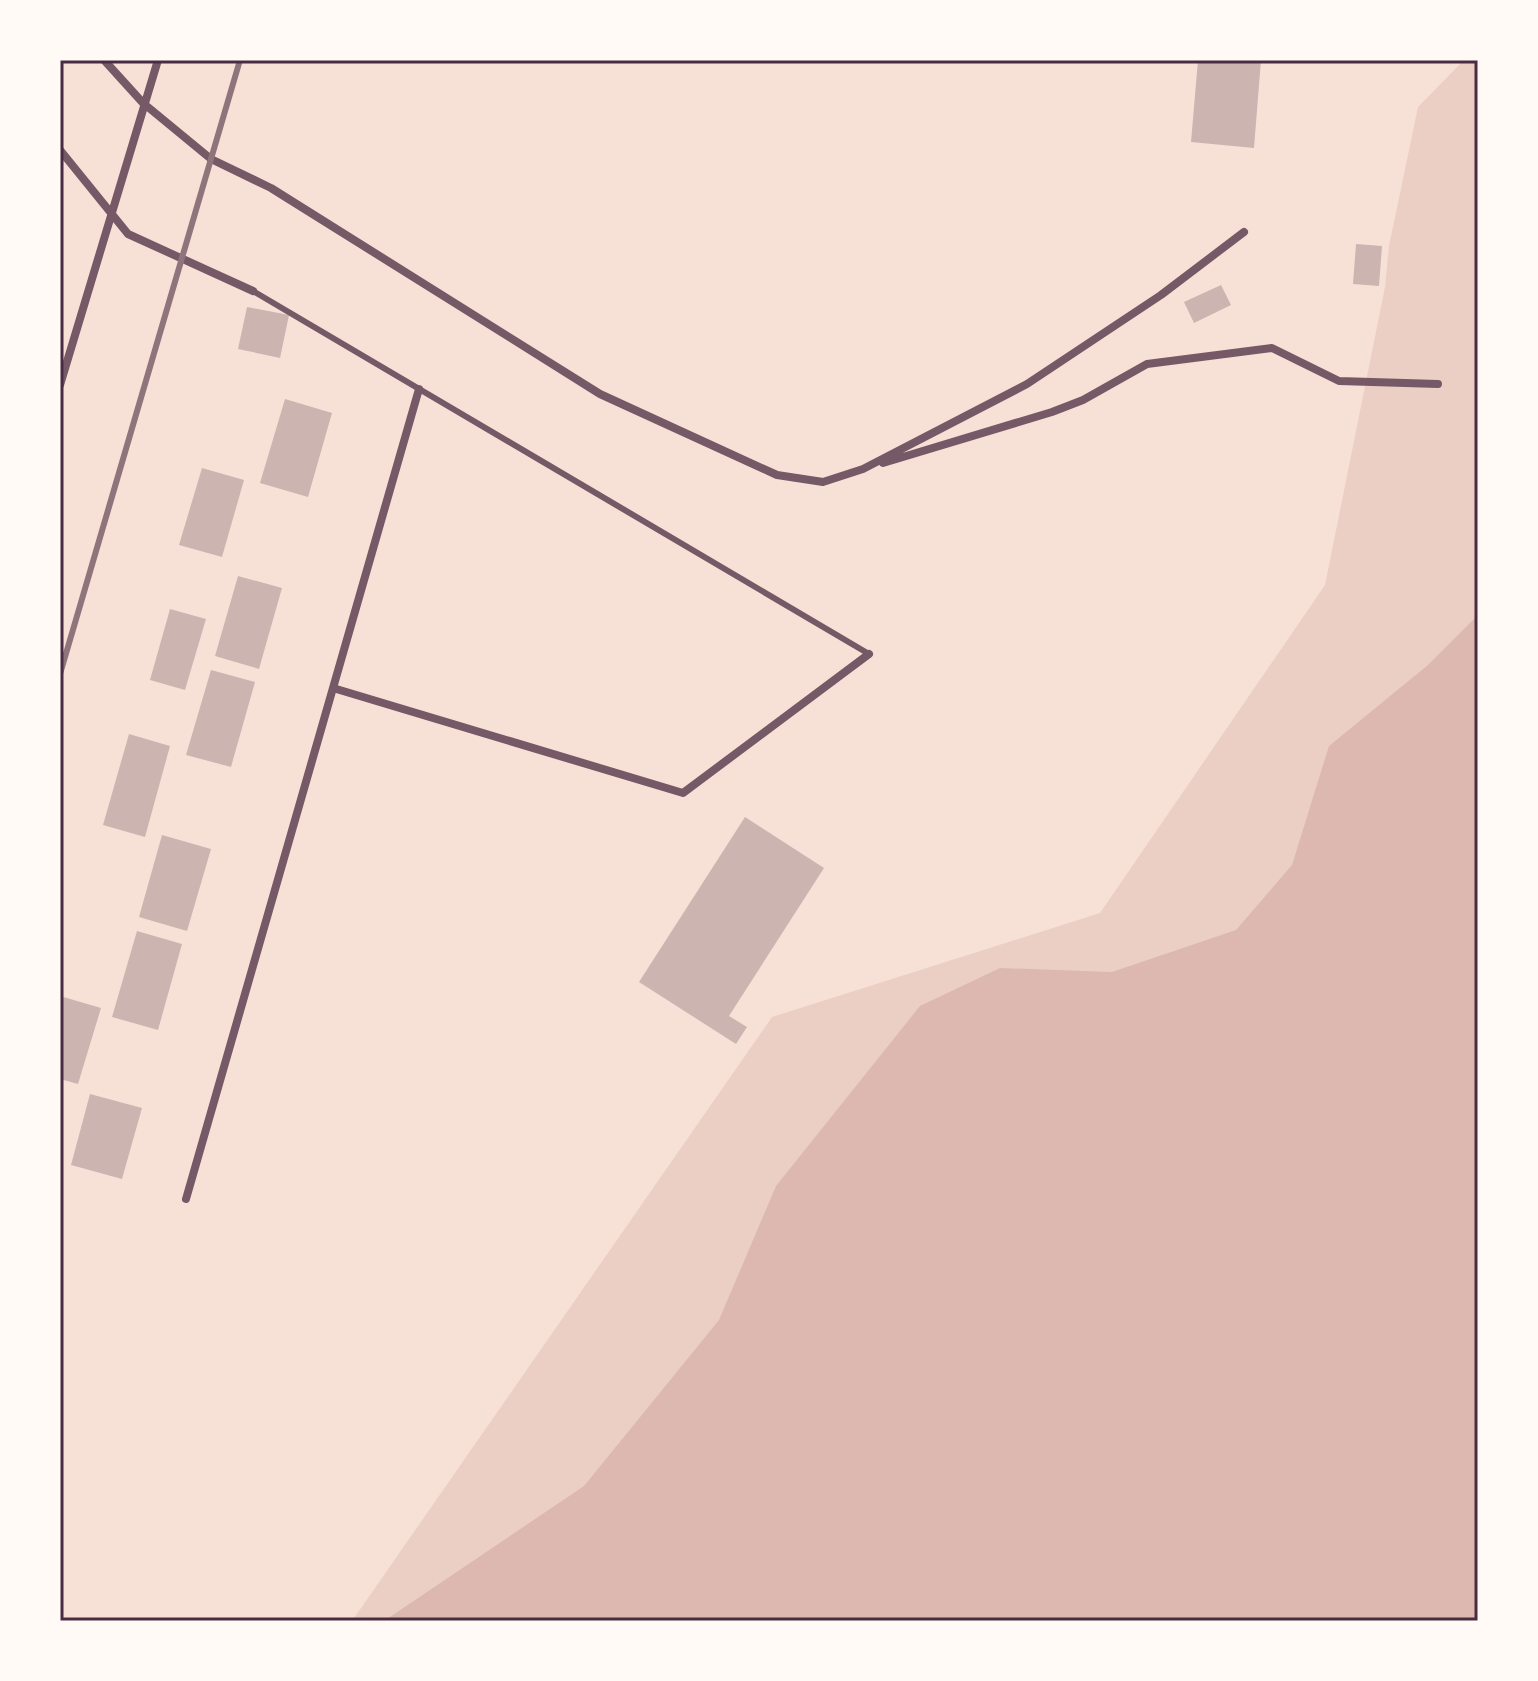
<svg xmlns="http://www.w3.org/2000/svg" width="1538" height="1681" viewBox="0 0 1538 1681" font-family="Merriweather,serif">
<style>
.green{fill:#ebcfc5}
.water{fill:#dcb8b0}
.building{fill:#ccb4b1}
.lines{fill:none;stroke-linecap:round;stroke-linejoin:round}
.service{stroke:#755966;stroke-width:6}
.minor{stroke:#755966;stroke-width:8}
.rail{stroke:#8f747c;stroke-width:6}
.neatline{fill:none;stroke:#4a2c40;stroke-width:3}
</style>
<rect width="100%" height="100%" fill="#f7e1d7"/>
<path class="green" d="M1464,60H1478V1621H352L772,1017L1100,913L1325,585L1385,287L1389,246L1418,107Z"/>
<path class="water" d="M1478,615V1621H384L584,1486L719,1320L776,1186L920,1006L1000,968L1112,972L1236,930L1292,865L1329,746L1428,665Z"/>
<path class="building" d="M1198,60H1261L1254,148L1191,142Z
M1356,244L1382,246L1379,286L1353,284Z
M1221,285L1231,305L1194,323L1184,302Z
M247,307L289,315L280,358L238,349Z
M285,399L332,413L308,497L260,483Z
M202,468L244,480L222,557L179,545Z
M238,576L282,588L259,669L215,656Z
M170,609L206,619L185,690L150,680Z
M211,670L255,682L231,767L186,755Z
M129,734L170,746L145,837L103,825Z
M745,817L824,868L729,1016L747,1027L736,1044L639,982Z
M162,835L211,849L187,931L139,917Z
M137,931L182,944L158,1030L112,1017Z
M60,996L101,1008L78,1084L60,1079Z
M90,1094L142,1108L122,1179L71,1165Z"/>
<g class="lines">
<path class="service" d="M253,291L869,654"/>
<path class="minor" d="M104,60L143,103L211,159L271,188L600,394L777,475L823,482L863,469L1027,384L1161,295L1244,232
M60,150L128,234L253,291
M60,385L158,60
M883,463L1052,412L1083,400L1147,364L1272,348L1339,381L1438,384
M333,688L683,793L869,654
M186,1199L419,389"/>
<path class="rail" d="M60,674L240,60"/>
</g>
<rect width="1538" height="1681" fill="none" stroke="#fffaf5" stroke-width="124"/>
<rect x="62" y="62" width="1414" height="1557" class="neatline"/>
</svg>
